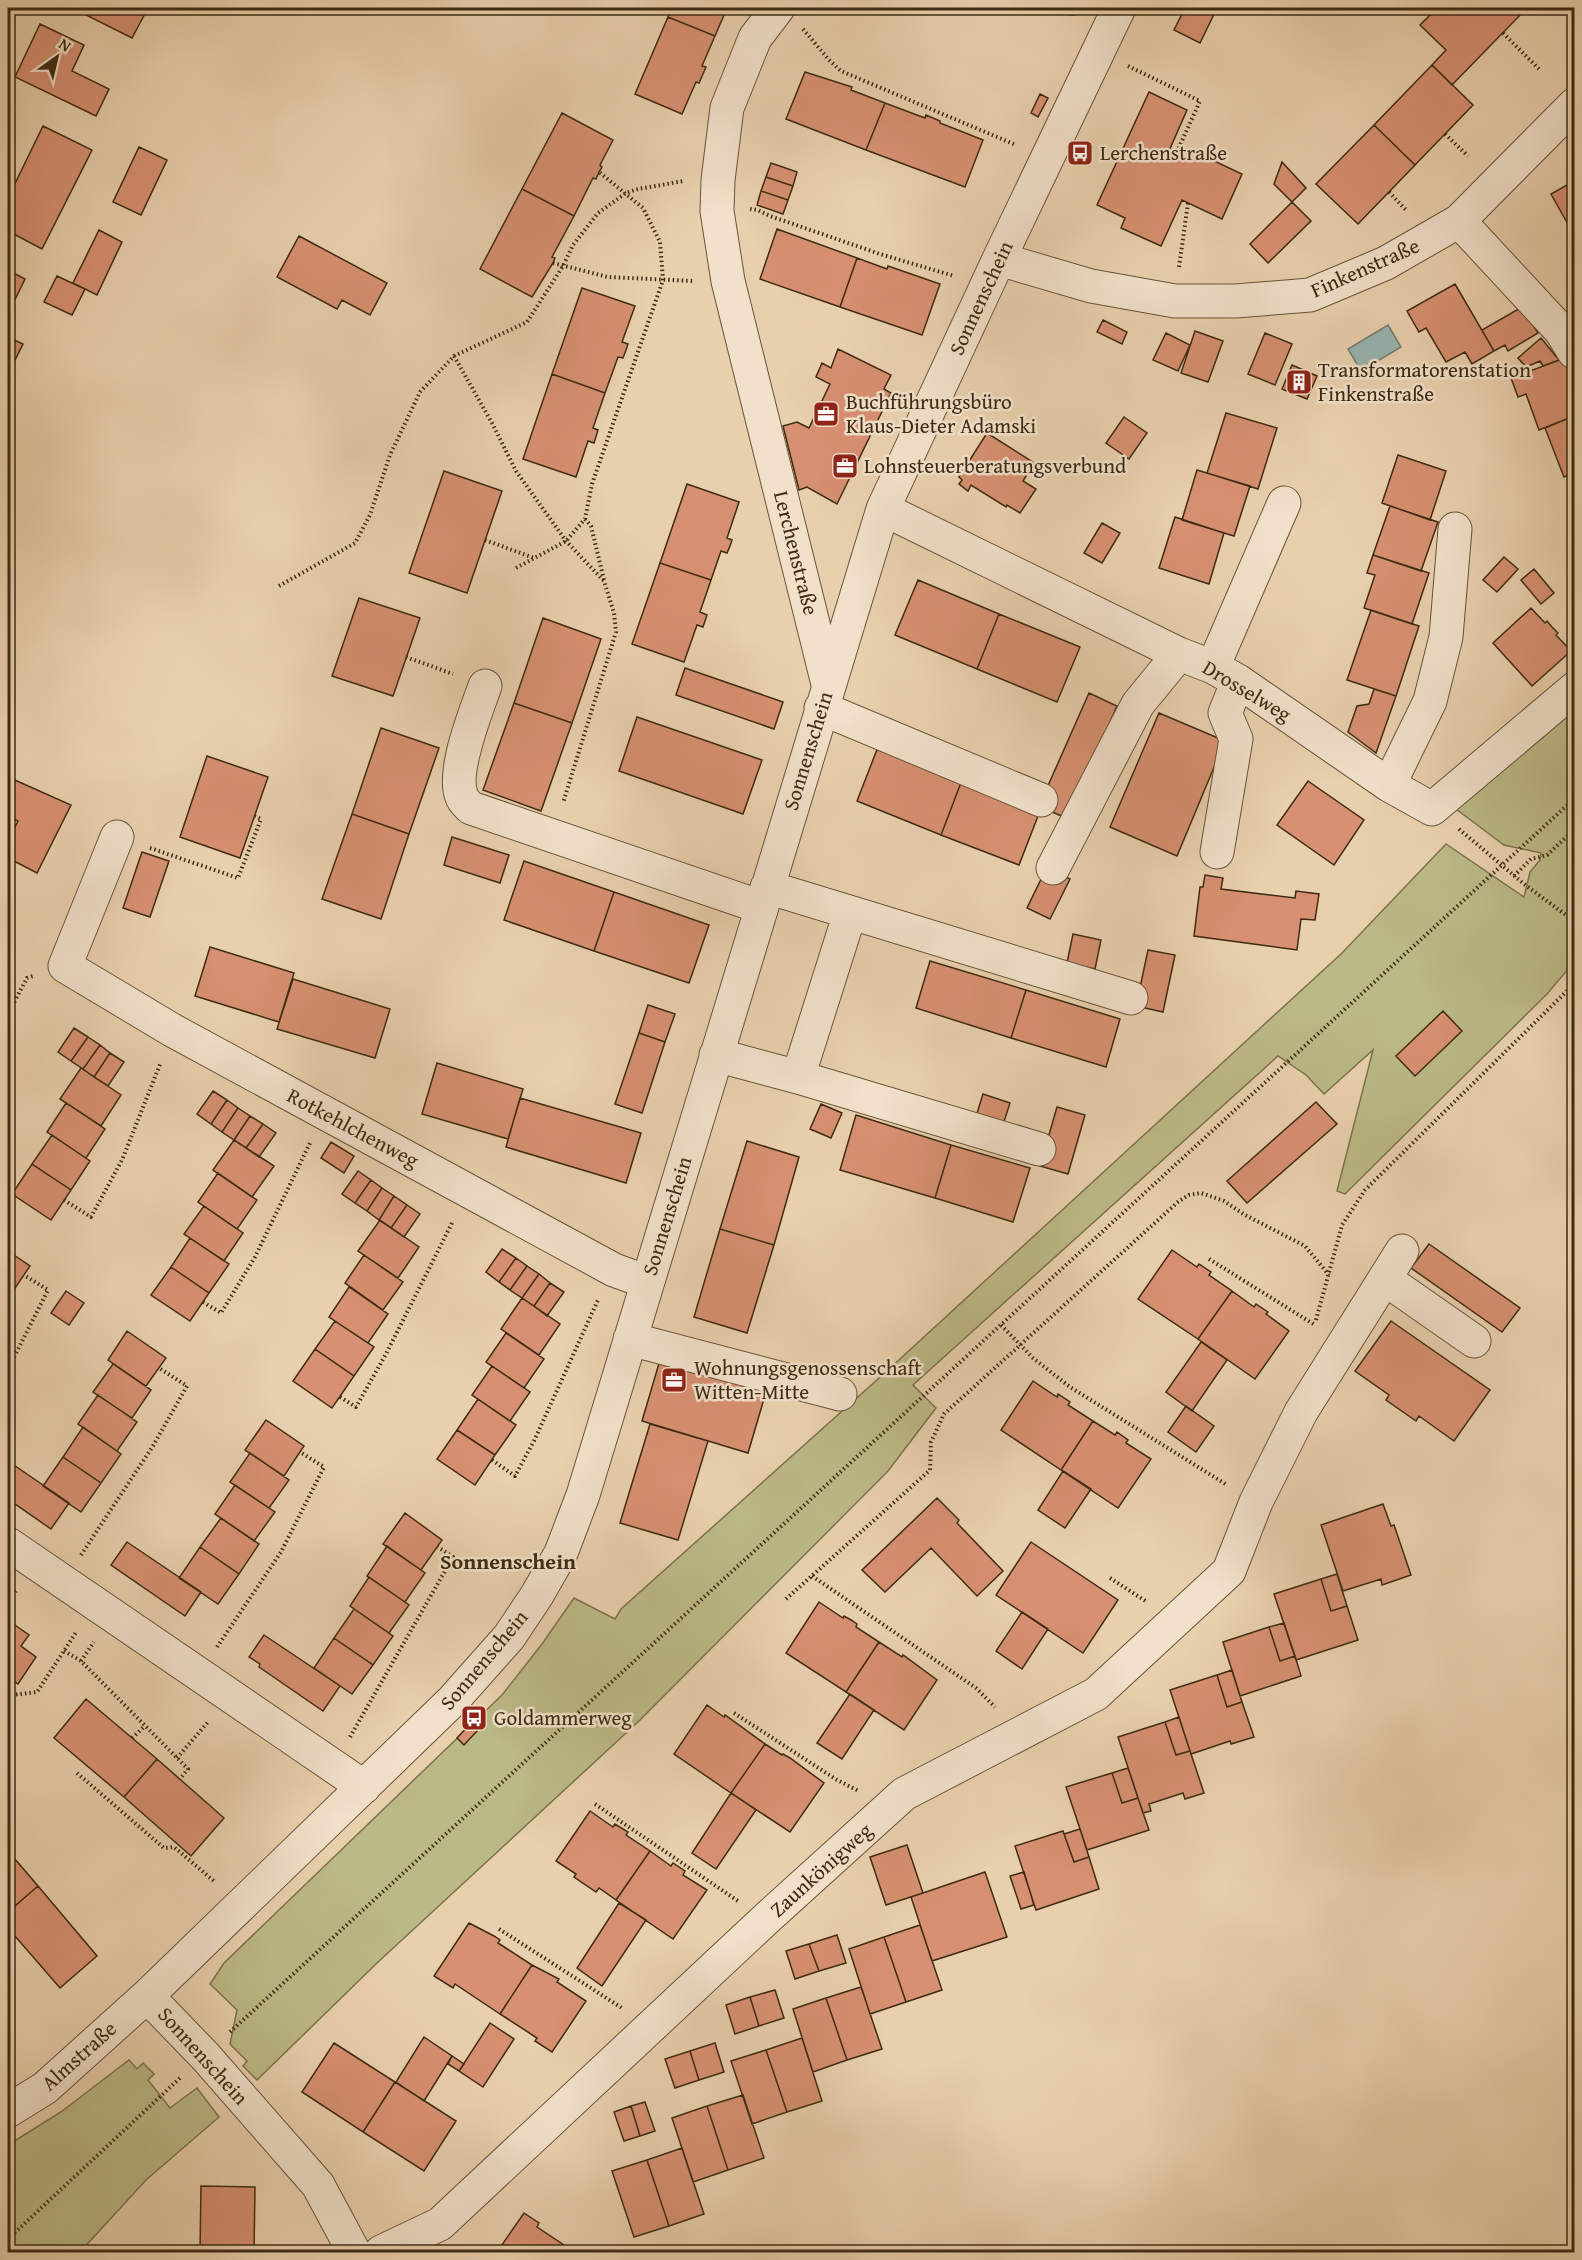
<svg xmlns="http://www.w3.org/2000/svg" width="1582" height="2260" viewBox="0 0 1582 2260" font-family="'Gentium Book Plus',serif">
<style>
.green{fill:#bbb986;stroke:#7c724c;stroke-width:1.5}
.water{fill:#99b5b1;stroke:#747e71;stroke-width:1.5}
.building{fill:#d79071;stroke:#3d2b12;stroke-width:1.5}
.lines{fill:none;stroke-linecap:round;stroke-linejoin:round}
.minor-casing{stroke:#685439;stroke-width:35}
.path{stroke:#3d2b12;stroke-width:4;stroke-dasharray:1.5 3;stroke-linecap:butt}
.minor{stroke:#f1e0ca;stroke-width:33}
.labels{text-anchor:middle;stroke-width:5;stroke-linejoin:round;paint-order:stroke}
.poi-label{font-size:21px;fill:#3d2b12;stroke:#f1e0ca;text-anchor:start}
.street-label{font-size:21px;fill:#3d2b12;stroke:#f1e0ca}
.neighbourhood-label{font-size:22px;font-weight:bold;fill:#3d2b12;stroke:#f1e0ca}
</style>
<rect width="100%" height="100%" fill="#e9d0ad"/>
<filter id="stains"><feTurbulence type="fractalNoise" baseFrequency=".00333" numOctaves="4"/><feColorMatrix values="0 0 0 0 .2 0 0 0 0 .09 0 0 0 0 .02 0 0 0 .5 -.17"/></filter>
<radialGradient id="worn" r=".72"><stop offset=".6" stop-color="#630" stop-opacity="0"/><stop offset="1" stop-color="#630" stop-opacity=".3"/></radialGradient>
<path class="green" d="M1574,704V962L1547,994L1345,1194L1337,1191L1373,1050L1324,1094L1306,1075L1278,1056L913,1385L936,1408L888,1471L638,1722L377,1963L257,2080L243,2066L247,2061L230,2044L237,2010L210,1984L224,1963L502,1695L542,1644L574,1598L615,1619L621,1609L888,1370L1342,953L1446,844L1524,897L1530,872L1540,860L1541,853L1504,845L1452,806Z
M129,2060L137,2069L143,2063L154,2074L148,2080L170,2108L197,2088L219,2117L146,2180L80,2252H8V2145L61,2112Z"/>
<path class="water" d="M1388,325L1401,347L1361,371L1348,349Z"/>
<path class="building" d="M82,8H148L132,38L80,12Z
M672,8H727L715,36L668,17Z
M997,8H1075L1074,15Z
M1185,8H1217L1200,43L1174,30Z
M1437,8H1527L1452,85L1432,65L1446,50L1420,25Z
M668,17L715,36L702,66L706,67L699,83L696,82L682,114L635,94Z
M40,24L84,45L72,71L109,89L96,116L15,77Z
M1432,65L1473,105L1415,165L1374,125Z
M805,72L852,87L851,90L885,103L866,150L786,119Z
M1149,92L1187,110L1169,151L1186,159L1191,150L1242,174L1222,219L1182,200L1161,246L1121,228L1125,218L1097,205Z
M1040,94L1048,98L1038,117L1031,113Z
M885,103L925,118L926,115L940,121V123L983,140L965,187L866,150Z
M562,113L613,140L600,165L602,167L599,172L596,179L593,178L574,216L522,189Z
M1374,125L1415,165L1358,224L1316,184Z
M43,126L92,150L42,249L8,231V198Z
M139,147L167,160L141,215L113,202Z
M1282,162L1306,188L1292,202L1274,184Z
M771,163L797,172L793,186L766,177Z
M766,177L793,186L788,200L761,191Z
M1574,181V235L1551,194Z
M522,189L574,216L552,257L555,258L553,263L532,297L480,269Z
M761,191L788,200L783,214L757,205Z
M1292,202L1311,221L1268,263L1250,244Z
M777,229L857,258L840,307L760,279Z
M99,230L122,242L97,295L73,283Z
M299,236L387,283L370,315L342,300L337,309L277,277Z
M857,258L887,269L888,266L940,284L922,335L840,307Z
M8,270L25,279L8,314Z
M57,276L85,289L72,315L44,302Z
M1455,284L1494,351L1472,364L1465,352L1446,362L1426,328L1419,332L1407,311Z
M582,288L635,306L622,342L628,344L626,350L623,358L618,357L605,393L552,374Z
M1522,307L1538,333L1508,351L1505,345L1494,351L1482,330Z
M1103,320L1127,332L1122,344L1097,332Z
M1195,331L1223,341L1208,382L1181,373Z
M1166,333L1190,345L1178,371L1153,360Z
M1265,333L1292,344L1275,385L1248,374Z
M8,337L23,344L15,360L8,356Z
M1541,338L1559,360L1543,366L1540,361L1526,367L1518,358Z
M838,349L891,375L884,389L891,393L837,504L807,487L799,490L783,426L797,422L809,428L830,384L816,377L822,363L831,368Z
M1565,358L1574,384V416L1539,430L1526,394L1518,397L1511,378Z
M1292,365L1317,376L1307,399L1282,389Z
M552,374L605,393L593,428L598,430L594,443L588,441L576,477L523,459Z
M1226,413L1277,428L1258,489L1207,473Z
M1574,416V473L1564,477L1545,428Z
M1124,417L1147,433L1129,459L1106,443Z
M987,433L1039,466L1036,471L1031,468L1023,481L1036,489L1020,513L1007,505L1006,507L971,485L968,491L959,484L962,480L959,477Z
M1398,455L1446,471L1430,520L1382,503Z
M1197,470L1250,486L1234,536L1182,520Z
M444,471L502,491L467,593L409,573Z
M687,484L739,502L727,538L732,540L730,546L727,553L721,551L711,580L660,563Z
M1390,506L1438,522L1421,571L1373,555Z
M1175,517L1224,533L1209,584L1159,568Z
M1102,523L1120,533L1102,563L1084,553Z
M1373,555L1429,573L1412,624L1364,608L1375,575L1367,573Z
M1504,557L1518,569L1497,592L1483,580Z
M660,563L711,580L700,612L707,615L703,627L697,625L684,662L632,644Z
M1534,569L1554,593L1541,604L1521,580Z
M918,580L999,614L977,669L895,635Z
M359,598L420,618L393,696L332,676Z
M1531,608L1545,623L1547,621L1552,627L1558,633L1556,635L1571,651L1532,686L1493,643Z
M1371,610L1419,626L1396,696L1347,680Z
M999,614L1080,647L1057,702L977,669Z
M543,618L601,639L572,723L514,703Z
M685,668L783,702L774,729L676,695Z
M1374,689L1396,696L1376,753L1348,732L1357,706L1369,704Z
M1089,693L1117,706L1068,819L1039,806Z
M514,703L572,723L541,811L483,790Z
M1159,713L1225,741L1177,856L1110,827Z
M637,717L762,760L743,814L619,771Z
M381,728L439,748L409,834L352,814Z
M878,747L962,780L941,835L857,801Z
M207,756L268,777L240,858L180,837Z
M8,777L71,805L37,873L8,858V841L18,821L8,816Z
M962,780L1040,811L1019,865L941,835Z
M1308,781L1364,820L1334,865L1277,825Z
M352,814L409,834L381,919L322,899Z
M452,837L509,855L500,883L444,865Z
M142,852L169,861L150,917L123,908Z
M524,861L614,892L594,951L504,920Z
M1047,867L1070,879L1050,919L1027,908Z
M1205,875L1223,878L1221,889L1295,898L1296,891L1319,894L1315,920L1301,919L1297,950L1194,936L1200,887H1203Z
M614,892L709,925L689,983L594,951Z
M1073,934L1101,940L1095,969L1067,963Z
M210,947L294,973L279,1022L195,996Z
M1148,950L1175,955L1163,1012L1136,1006Z
M930,961L1026,990L1011,1038L916,1008Z
M293,979L390,1009L375,1058L277,1029Z
M1026,990L1120,1019L1106,1067L1011,1038Z
M648,1005L675,1014L665,1042L639,1033Z
M1443,1011L1462,1031L1415,1076L1396,1056Z
M74,1028L88,1037L71,1061L58,1052Z
M639,1033L665,1042L642,1113L615,1104Z
M88,1037L100,1045L83,1069L71,1061Z
M100,1045L110,1053L94,1077L83,1069Z
M110,1053L124,1062L108,1086L94,1077Z
M437,1063L523,1089L508,1139L422,1114Z
M81,1068L121,1095L101,1126L60,1099Z
M213,1091L227,1100L211,1124L197,1114Z
M983,1094L1010,1103L1001,1131L974,1123Z
M520,1098L641,1133L626,1183L506,1147Z
M227,1100L238,1108L222,1132L211,1124Z
M1316,1102L1337,1124L1247,1203L1227,1181Z
M66,1103L105,1129L86,1158L47,1132Z
M821,1104L842,1113L831,1138L810,1129Z
M1057,1107L1085,1115L1068,1174L1040,1166Z
M238,1108L250,1116L234,1140L222,1132Z
M856,1115L951,1145L935,1198L840,1170Z
M250,1116L263,1124L246,1148L234,1140Z
M263,1124L276,1133L259,1157L246,1148Z
M52,1135L90,1161L71,1190L32,1164Z
M234,1140L274,1166L252,1197L213,1170Z
M747,1141L799,1157L774,1245L720,1229Z
M331,1142L354,1156L344,1173L321,1158Z
M951,1145L1030,1168L1013,1222L935,1198Z
M32,1164L71,1190L51,1220L12,1194Z
M358,1171L371,1180L355,1203L342,1194Z
M218,1173L257,1200L237,1229L198,1202Z
M371,1180L382,1188L367,1211L355,1203Z
M382,1188L394,1196L379,1220L367,1211Z
M394,1196L407,1205L391,1228L379,1220Z
M407,1205L420,1214L404,1237L391,1228Z
M204,1206L243,1233L224,1261L184,1234Z
M380,1220L419,1247L398,1278L358,1251Z
M720,1229L774,1245L747,1333L694,1317Z
M190,1238L229,1264L209,1293L171,1267Z
M1429,1244L1520,1308L1502,1332L1411,1268Z
M502,1249L516,1258L499,1282L486,1272Z
M1172,1250L1197,1267L1199,1264L1211,1272L1209,1275L1232,1291L1198,1339L1138,1299Z
M8,1251L30,1266L11,1294L8,1291Z
M364,1255L403,1282L383,1310L345,1283Z
M516,1258L527,1266L510,1290L499,1282Z
M527,1266L539,1274L522,1298L510,1290Z
M171,1267L209,1293L190,1321L151,1295Z
M539,1274L550,1283L534,1306L522,1298Z
M550,1283L564,1292L547,1316L534,1306Z
M349,1287L388,1314L368,1343L329,1317Z
M66,1291L84,1303L69,1325L51,1313Z
M1232,1291L1254,1307L1256,1304L1268,1312L1266,1314L1289,1331L1255,1379L1198,1339Z
M522,1298L560,1324L539,1355L501,1329Z
M335,1321L374,1347L354,1376L315,1349Z
M1391,1321L1490,1390L1454,1441L1419,1416L1416,1421L1386,1400L1389,1395L1355,1371Z
M127,1331L166,1358L146,1386L108,1360Z
M506,1333L544,1359L524,1388L486,1362Z
M1201,1342L1227,1360L1192,1411L1166,1392Z
M315,1349L354,1376L332,1408L293,1381Z
M660,1360L766,1392L748,1453L642,1421Z
M113,1364L151,1390L132,1418L93,1392Z
M492,1366L530,1392L510,1421L472,1395Z
M1033,1381L1057,1397L1058,1394L1070,1402L1068,1405L1093,1421L1061,1470L1001,1430Z
M98,1395L137,1422L117,1451L78,1424Z
M478,1399L516,1425L495,1455L457,1430Z
M1186,1406L1214,1426L1196,1452L1168,1432Z
M266,1420L304,1446L284,1476L245,1450Z
M1093,1421L1115,1435L1117,1432L1128,1440L1126,1443L1151,1459L1118,1508L1061,1470Z
M650,1424L708,1441L678,1540L620,1523Z
M83,1427L121,1454L101,1483L63,1457Z
M457,1430L495,1455L475,1485L437,1459Z
M250,1453L289,1480L269,1508L230,1482Z
M63,1457L101,1483L81,1512L43,1486Z
M8,1461L69,1503L51,1529L8,1499Z
M1063,1471L1091,1489L1065,1528L1038,1510Z
M235,1485L275,1512L254,1541L215,1514Z
M937,1498L959,1520L957,1523L1003,1571L977,1596L931,1548L885,1592L862,1570Z
M1383,1504L1391,1526L1394,1525L1411,1575L1382,1585L1381,1579L1343,1591L1321,1525Z
M405,1513L442,1540L421,1570L383,1544Z
M221,1518L259,1544L239,1574L200,1547Z
M127,1542L201,1592L185,1616L111,1565Z
M1031,1542L1118,1600L1083,1653L996,1595Z
M387,1546L425,1573L405,1602L367,1576Z
M200,1547L239,1574L218,1604L179,1578Z
M1337,1574L1347,1606L1331,1611L1321,1579Z
M369,1577L409,1605L389,1633L350,1606Z
M1321,1579L1331,1611L1347,1606L1358,1640L1296,1660L1274,1594Z
M819,1602L843,1618L844,1616L851,1620L857,1624L856,1627L879,1642L846,1692L786,1653Z
M354,1609L393,1636L373,1665L334,1638Z
M1022,1612L1048,1629L1022,1669L996,1651Z
M12,1623L29,1635L21,1646L36,1657L18,1684L8,1677V1625L10,1626Z
M1284,1623L1295,1656L1280,1661L1269,1627Z
M1269,1627L1280,1661L1295,1656L1301,1676L1240,1696L1223,1642Z
M264,1635L340,1686L323,1711L259,1667L260,1664L249,1657Z
M334,1638L373,1665L352,1694L314,1668Z
M879,1642L902,1657L903,1655L937,1680L904,1730L846,1692Z
M1232,1670L1242,1702L1227,1707L1217,1675Z
M1217,1675L1227,1707L1242,1702L1254,1737L1231,1744L1230,1741L1191,1754L1170,1690Z
M850,1694L874,1710L842,1759L817,1743Z
M86,1699L157,1759L124,1797L54,1738Z
M707,1705L724,1717L725,1715L765,1744L731,1793L674,1754Z
M1179,1717L1190,1751L1176,1755L1165,1722Z
M1165,1722L1176,1755L1190,1751L1204,1793L1185,1799L1183,1793L1149,1804L1151,1811L1143,1813L1118,1737Z
M471,1723L478,1730L464,1745L457,1738Z
M765,1744L782,1755L783,1754L790,1758L824,1783L790,1832L731,1793Z
M157,1759L224,1818L191,1856L124,1797Z
M1128,1768L1138,1798L1122,1803L1112,1773Z
M1112,1773L1122,1803L1138,1798L1149,1830L1087,1850L1066,1787Z
M731,1793L756,1810L716,1869L692,1853Z
M590,1811L613,1827L615,1824L628,1832L626,1835L650,1851L616,1900L599,1888L596,1892L574,1877L576,1874L556,1861Z
M1080,1829L1089,1857L1074,1862L1064,1834Z
M1063,1831L1074,1862L1089,1857L1099,1889L1036,1910L1015,1846Z
M907,1845L923,1893L886,1905L870,1857Z
M8,1851L38,1886L8,1912Z
M650,1851L671,1866L673,1863L685,1871L683,1875L707,1890L673,1939L616,1900Z
M985,1872L1007,1937L932,1961L911,1897Z
M1024,1872L1034,1905L1021,1909L1010,1876Z
M38,1886L97,1956L60,1988L8,1928V1912Z
M619,1903L646,1920L602,1986L577,1968Z
M469,1923L494,1936L500,1940L498,1943L532,1965L500,2014L455,1984L453,1988L434,1976Z
M920,1925L942,1990L906,2002L884,1937Z
M837,1935L846,1963L819,1971L809,1944Z
M884,1937L906,2002L870,2014L849,1949Z
M809,1944L819,1971L795,1979L786,1951Z
M532,1965L559,1979L557,1982L586,2001L552,2052L535,2041L537,2038L500,2014Z
M861,1987L882,2049L847,2060L826,1998Z
M775,1990L784,2018L759,2026L750,1997Z
M750,1997L759,2026L735,2034L726,2005Z
M826,1998L847,2060L813,2072L793,2009Z
M490,2023L514,2039L483,2087L459,2071Z
M424,2037L452,2056L424,2101L396,2082Z
M802,2038L822,2101L787,2112L766,2050Z
M334,2043L395,2082L363,2132L302,2092Z
M715,2043L724,2072L699,2080L690,2051Z
M766,2050L787,2112L752,2124L731,2061Z
M690,2051L699,2080L675,2088L665,2059Z
M452,2056L464,2064L459,2071L448,2064Z
M395,2082L456,2121L424,2171L363,2132Z
M743,2095L764,2158L728,2170L707,2106Z
M645,2102L655,2131L640,2136L631,2106Z
M631,2106L640,2136L624,2141L614,2112Z
M707,2106L728,2170L693,2182L672,2118Z
M682,2148L704,2214L669,2226L647,2160Z
M647,2160L669,2226L634,2237L612,2171Z
M201,2186L255,2187L254,2252H200Z
M524,2213L539,2223L537,2227L567,2247L564,2252H497Z"/>
<g class="lines">
<defs>
<path id="minor" d="M778,8L755,38L727,108L718,180L717,211L728,281L828,684
M1459,221L1561,331L1574,352
M999,259L1091,286L1175,301H1236L1310,295L1386,263L1459,221L1574,105
M883,509L1179,654L1213,667L1238,681L1389,785L1432,809L1574,689
M1213,667L1284,503
M485,686C476,711 451,773 462,797C463,801 468,805 471,808L761,907
M821,708L1041,800
M1389,785L1430,701L1446,637L1455,529
M117,837L65,966L172,1030L614,1270L647,1282
M1217,852L1236,739L1225,713L1238,681
M1053,868L1138,704L1179,654
M767,887L1131,998
M716,1055L798,1077L1039,1149
M798,1077L850,913
M1385,1279L1474,1341
M630,1339L840,1394
M8,1544L364,1787
M147,1996L205,2056L318,2185L354,2252
M8,2111L45,2088L147,1996L453,1700L509,1637L537,1595L561,1553L583,1495L883,509L999,259L1119,8
M381,2252L440,2224L766,1919L904,1794L1096,1694L1229,1571L1256,1502L1301,1412L1402,1251"/>
</defs>
<use href="#minor" class="minor-casing"/>
<path class="path" d="M803,29L829,60L841,71L1016,145
M1503,33L1539,69
M1128,66L1200,101L1176,154
M1445,134L1468,156
M1389,192L1407,211
M750,209L758,210L770,216L880,254L954,276
M553,263L608,277L694,281
M1179,267L1188,203
M454,356L492,423L516,471L566,541L604,581L614,613L616,632L563,803
M585,519L591,526L604,580
M485,540L534,558
M516,568L566,541L585,519L592,484L663,280L660,242L643,208L599,172
M279,586L355,543L370,515L390,455L420,392L454,356L527,322L563,266L573,245L598,213L626,193L638,189L684,181
M406,657L453,674
M1459,829L1524,884L1574,921
M150,848L238,878L261,819L254,816
M1514,876L1531,859L1547,855L1574,830
M8,1014L27,978L33,976
M64,1200L91,1217L122,1160L161,1062
M1209,1259L1315,1325
M203,1302L221,1313L255,1257L310,1143
M1316,1320L1342,1225L1365,1190L1574,984
M1001,1325L1033,1358L1070,1387L1227,1485
M8,1369L48,1290L24,1275
M340,1397L356,1407L386,1354L453,1221
M492,1460L515,1476L534,1441L598,1300
M81,1555L153,1446L187,1386L159,1368
M812,1576L976,1688L995,1707
M1110,1578L1147,1602
M786,1599L930,1470L931,1442L944,1414L1179,1201L1189,1195L1201,1193L1224,1201L1245,1215L1305,1246L1329,1275
M8,1603L16,1591
M217,1647L281,1552L324,1467L300,1452
M64,1651L81,1661L188,1769L180,1779
M81,1661L94,1642
M8,1692L12,1695L37,1692L77,1631
M734,1713L837,1780L859,1791
M350,1737L453,1557L438,1547
M132,1738L145,1726
M177,1758L208,1722
M77,1773L164,1848L174,1847L215,1882
M595,1804L738,1901
M499,1929L622,2008
M230,2032L1574,799
M8,2239L180,2078"/>
<use href="#minor" class="minor"/>
</g>
<defs>
<symbol id="bus-square" viewBox="-11 -11 22 22"><rect x="-9" y="-9" width="18" height="18" rx="4" fill="#8f2418" stroke="#f1e0ca"/><path d="M-5-6H5V4H4V6H2V4H-2V6H-4V4H-5ZM-3.5-4V0h7V-4ZM-3.5 1.2v1.5H-2V1.2ZM2 1.2v1.5H3.5V1.2Z" fill="#fff"/></symbol>
<symbol id="building-square" viewBox="-11 -11 22 22"><rect x="-9" y="-9" width="18" height="18" rx="4" fill="#8f2418" stroke="#f1e0ca"/><path d="M-4-6H4V6H1V3H-1V6H-4ZM-2.5-4.3h1.7v1.8h-1.7ZM.8-4.3h1.7v1.8H.8ZM-2.5-1h1.7V.8h-1.7ZM.8-1h1.7V.8H.8Z" fill="#fff"/></symbol>
<symbol id="office-square" viewBox="-11 -11 22 22"><rect x="-9" y="-9" width="18" height="18" rx="4" fill="#8f2418" stroke="#f1e0ca"/><path d="M-6-3h4V-5.5h4V-3h4V5H-6ZM-1-4.5V-3h2v-1.5ZM-6 0V1H6V0Z" fill="#fff"/></symbol>
</defs>
<g fill-rule="evenodd">
<use href="#bus-square" x="1065" y="138" width="30" height="30"/>
<use href="#building-square" x="1284" y="367" width="30" height="30"/>
<use href="#office-square" x="811" y="399" width="30" height="30"/>
<use href="#office-square" x="830" y="451" width="30" height="30"/>
<use href="#office-square" x="659" y="1365" width="30" height="30"/>
<use href="#bus-square" x="459" y="1703" width="30" height="30"/>
</g>
<g class="labels">
<g class="poi-label">
<text x="1100" y="160">Lerchenstraße</text>
<text x="1318" y="377">Transformatorenstation<tspan x="1318" dy="24">Finkenstraße</tspan></text>
<text x="846" y="409">Buchführungsbüro<tspan x="846" dy="24">Klaus-Dieter Adamski</tspan></text>
<text x="864" y="473">Lohnsteuerberatungsverbund</text>
<text x="694" y="1375">Wohnungsgenossenschaft<tspan x="694" dy="24">Witten-Mitte</tspan></text>
<text x="494" y="1725">Goldammerweg</text>
</g>
<g class="street-label">
<text transform="translate(1365 268) rotate(-24)" y="7">Finkenstraße</text>
<text transform="translate(981 298) rotate(-65)" y="7">Sonnenschein</text>
<text transform="translate(796 553) rotate(76)" y="7">Lerchenstraße</text>
<text transform="translate(1247 691) rotate(31)" y="7">Drosselweg</text>
<text transform="translate(808 751) rotate(-73)" y="7">Sonnenschein</text>
<text transform="translate(353 1128) rotate(28)" y="7">Rotkehlchenweg</text>
<text transform="translate(667 1216) rotate(-73)" y="7">Sonnenschein</text>
<text transform="translate(484 1660) rotate(-50)" y="7">Sonnenschein</text>
<text transform="translate(821 1870) rotate(-42)" y="7">Zaunkönigweg</text>
<text transform="translate(79 2056) rotate(-42)" y="7">Almstraße</text>
<text transform="translate(203 2056) rotate(48)" y="7">Sonnenschein</text>
</g>
<g class="neighbourhood-label">
<text x="508" y="1569">Sonnenschein</text>
</g>
</g>
<rect width="1582" height="2260" fill="none" stroke="#e9d0ad" stroke-width="30"/>
<rect x="9" y="9" width="1564" height="2242" fill="none" stroke="#3d2b12" stroke-width="3"/>
<rect x="15" y="15" width="1552" height="2230" fill="none" stroke="#3d2b12" stroke-width="1.5"/>
<g transform="translate(57 57) rotate(34)" stroke="#f1e0ca" stroke-width="4.5" paint-order="stroke">
<path d="M0-4.5L10 22L0 15L-10 22Z" fill="#3d2b12"/>
<text y="-9" font-size="16" font-weight="bold" text-anchor="middle" fill="#3d2b12">N</text>
</g>
<rect width="100%" height="100%" filter="url(#stains)"/>
<rect width="100%" height="100%" fill="url(#worn)"/>
</svg>
